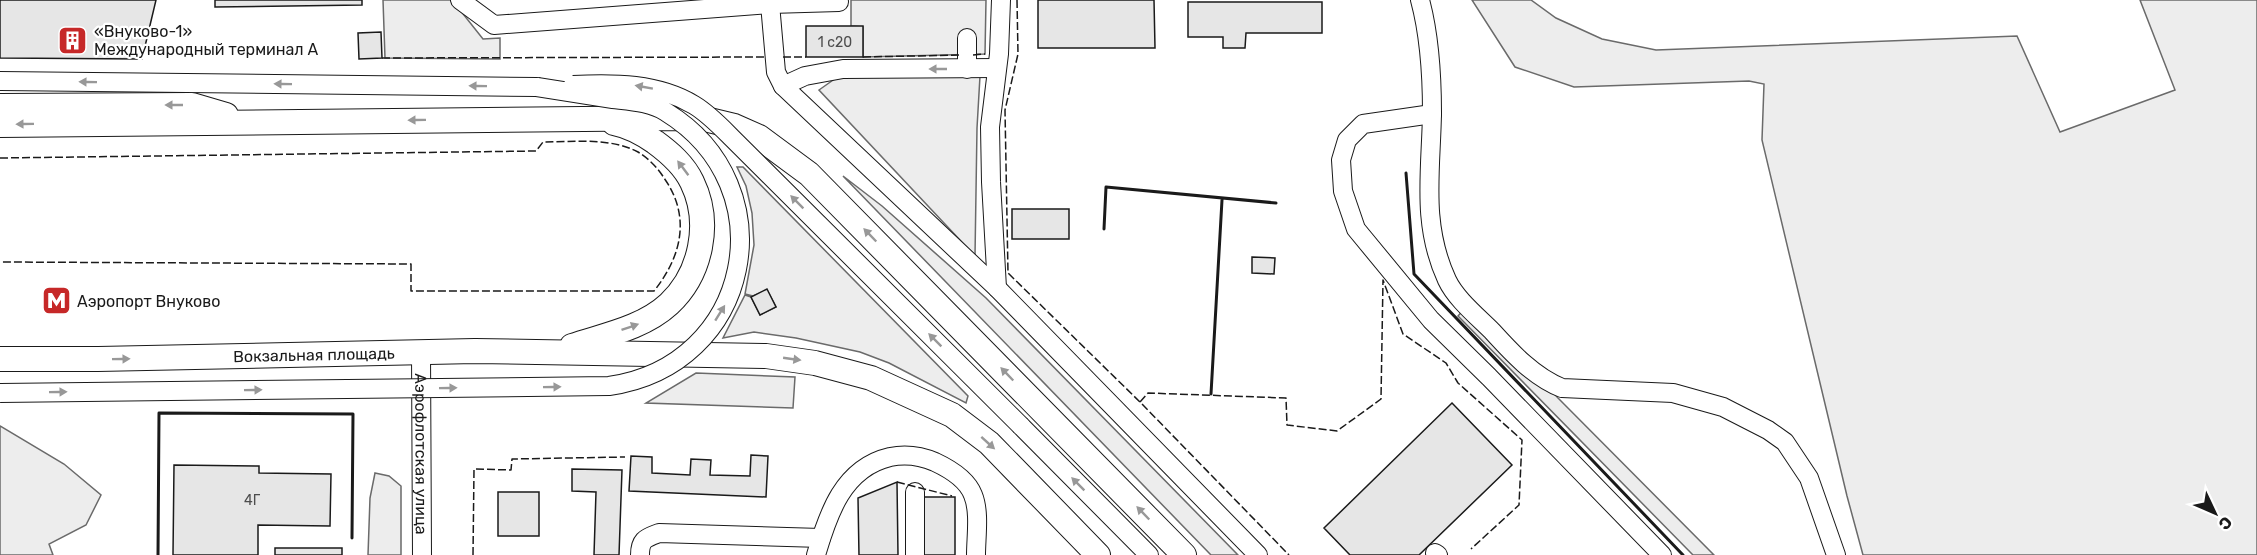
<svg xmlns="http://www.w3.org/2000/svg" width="2257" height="555" viewBox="0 0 2257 555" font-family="Rubik,sans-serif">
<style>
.built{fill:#ededed;stroke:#6a6a6a;stroke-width:1.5}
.building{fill:#e6e6e6;stroke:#1a1a1a;stroke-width:1.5}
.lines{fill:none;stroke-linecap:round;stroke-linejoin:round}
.minor-casing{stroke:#1a1a1a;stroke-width:20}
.major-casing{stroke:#1a1a1a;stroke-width:26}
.minor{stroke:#fff;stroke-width:18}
.major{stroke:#fff;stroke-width:24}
.minor-bridge-casing{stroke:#1a1a1a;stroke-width:20;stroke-linecap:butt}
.minor-bridge{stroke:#fff;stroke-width:18}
.fence{stroke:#1a1a1a;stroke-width:1.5;stroke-dasharray:8 3;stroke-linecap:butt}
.wall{stroke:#1a1a1a;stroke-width:3}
.oneway{fill:#989898}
.labels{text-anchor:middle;stroke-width:4.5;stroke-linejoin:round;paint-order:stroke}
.number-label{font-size:14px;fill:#4d4d4d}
.poi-label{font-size:16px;fill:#1a1a1a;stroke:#fff;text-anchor:start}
.street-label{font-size:16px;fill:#1a1a1a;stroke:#fff}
</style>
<rect width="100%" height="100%" fill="#fff"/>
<path class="built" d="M383,0H452L483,39L500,38V59L385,58Z
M851,0H986L985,54L863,57V27L851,26Z
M1472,0H1531L1556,18L1602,39L1656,50L2017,36L2060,132L2175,90L2140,0H2257V555H1863L1847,496L1762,140L1764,84L1749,81L1574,87L1515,67Z
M846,71L980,76L977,128L975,256L819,90Z
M737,167H743L968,396L966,403L889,363L860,352L796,338L754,332L723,338L745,295L751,297L760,315L776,307L767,290L753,296L745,294L754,245L752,213L746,186Z
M843,176L882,206L986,298L1238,555H1211Z
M1469,304L1558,398L1714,555H1693L1458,316Z
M696,373L795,377L793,408L646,403Z
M0,426L64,464L101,495L86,525L49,544L53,555H0Z
M375,473L389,476L401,486V555H368L370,498Z"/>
<path class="building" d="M0,0H156L142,59L0,58Z
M215,0H362V5L215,7Z
M1038,0H1154L1155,48H1038Z
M1188,2H1322V33H1246L1245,48H1223V37H1188Z
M806,26H863V57H806Z
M381,32L382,58L359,59L358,33Z
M1012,209H1069V239H1012Z
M1252,257L1275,258L1274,274L1252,273Z
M767,289L776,307L760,315L751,297Z
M1452,403L1512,465L1419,555H1350L1324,528Z
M751,455L768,456L766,497L629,491L631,456L652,457V473L690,475L691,459L711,460L710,475L750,476Z
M174,465L259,466V473L331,474L330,526L258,525V555H173Z
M572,469L622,470L619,555H594L596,492L572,491Z
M897,482L898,555H859L858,498Z
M498,492H539V536H498Z
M924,497H955V555H924Z
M275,548H342V555H275Z"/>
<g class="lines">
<defs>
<g id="minor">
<path d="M460,0L494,25L770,4L839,2"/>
<path d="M1420,0C1430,37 1432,75 1432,113C1431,172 1421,224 1447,280C1456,299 1477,316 1492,331C1512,353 1534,377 1562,388L1673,393L1723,407L1768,430L1785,442L1809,478L1836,555"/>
<path d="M770,4L776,72L783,86L997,288L1258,555"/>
<path d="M967,38V69"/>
<path d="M0,81L537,87"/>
<path d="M783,86L805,76L843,69L997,68"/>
<path d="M1432,114L1363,124L1347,140L1341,160L1343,191L1356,229L1431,320L1489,377L1662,555"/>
<path d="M997,288L991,182L990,127L999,54L1001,0"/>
<path id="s1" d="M421,352L422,555"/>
<path d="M1021,426L1149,555"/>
<path d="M1435,553L1438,555"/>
<path d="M640,555C640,539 646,538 659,533L821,538"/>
<path d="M816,555C828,514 843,468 890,457C905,454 921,456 935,462C950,469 967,479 973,495C980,512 976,537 976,555"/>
<path d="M915,555V492"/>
</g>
<g id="major">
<path d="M0,106L192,105L226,115"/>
<path d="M0,125L684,118L709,120L734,126L759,137L809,174L1184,555"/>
<path d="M572,346C605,335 643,328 669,304C701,274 712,223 692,182C684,165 670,153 655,142C642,133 629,126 614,123"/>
<path id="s2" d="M0,359H98L475,351L766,356L815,363L871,378L952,415L989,443L1098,555"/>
</g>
</defs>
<use href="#minor" class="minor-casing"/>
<use href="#major" class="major-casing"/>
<use href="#minor" class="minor"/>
<use href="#major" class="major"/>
<defs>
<path id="minor-bridge" d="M573,85C614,83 658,83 694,105C709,114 721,127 733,139L1021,426
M0,393L609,386C752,366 788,187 666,112C651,102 630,101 613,99C588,95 562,91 537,87"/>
</defs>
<use href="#minor-bridge" class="minor-bridge-casing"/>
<use href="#minor-bridge" class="minor-bridge"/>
<path class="fence" d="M1017,0L1018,54L1005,110L1008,273L1140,402L1289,555
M973,55L985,54
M783,57H806
M863,57L962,55
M382,58L767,57
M0,158L536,151L543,142C574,142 609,137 638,152C648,158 658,168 664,178C691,216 682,256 654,291H411V264L0,262
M1140,402L1148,393L1286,398L1287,425L1337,431L1381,399L1383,280L1403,334L1446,363L1458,383L1522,440L1519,505L1471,549
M897,482L952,496
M473,555L474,469L511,470L512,459L625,457"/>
<path class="wall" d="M1406,173L1414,274L1683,555
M1104,229L1106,187L1276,203
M1211,394L1222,200
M158,555L159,413L353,414L352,538"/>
</g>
<defs><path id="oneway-solid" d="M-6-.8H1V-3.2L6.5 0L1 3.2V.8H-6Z" transform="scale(1.5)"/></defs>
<g class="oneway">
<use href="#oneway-solid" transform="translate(938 69) rotate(-180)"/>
<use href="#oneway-solid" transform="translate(88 82) rotate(-179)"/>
<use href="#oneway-solid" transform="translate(283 84) rotate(-179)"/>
<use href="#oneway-solid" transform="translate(478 86) rotate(-179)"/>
<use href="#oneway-solid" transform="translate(644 87) rotate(-170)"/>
<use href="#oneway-solid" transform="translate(174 105) rotate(180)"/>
<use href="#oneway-solid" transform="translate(417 120) rotate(179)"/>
<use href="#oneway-solid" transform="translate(25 124) rotate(179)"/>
<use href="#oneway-solid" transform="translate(683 168) rotate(-127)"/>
<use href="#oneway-solid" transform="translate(797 202) rotate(-135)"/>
<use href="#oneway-solid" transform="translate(870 235) rotate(-134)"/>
<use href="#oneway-solid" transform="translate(720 313) rotate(-58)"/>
<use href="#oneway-solid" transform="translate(630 327) rotate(-19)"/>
<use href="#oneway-solid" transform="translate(935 340) rotate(-135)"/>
<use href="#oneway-solid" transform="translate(121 359) rotate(-1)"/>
<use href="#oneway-solid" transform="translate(792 359) rotate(8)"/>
<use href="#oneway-solid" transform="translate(1007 374) rotate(-134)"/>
<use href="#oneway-solid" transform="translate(552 387) rotate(-1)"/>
<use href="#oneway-solid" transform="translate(448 388) rotate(-1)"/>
<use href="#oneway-solid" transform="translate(253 390) rotate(-1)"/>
<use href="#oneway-solid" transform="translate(58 392) rotate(-1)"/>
<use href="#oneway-solid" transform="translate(988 443) rotate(42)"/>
<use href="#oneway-solid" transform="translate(1078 484) rotate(-135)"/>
<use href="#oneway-solid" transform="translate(1143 513) rotate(-134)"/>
</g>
<defs>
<symbol id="building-square" viewBox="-11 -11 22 22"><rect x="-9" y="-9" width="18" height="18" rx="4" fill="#c62828" stroke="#fff"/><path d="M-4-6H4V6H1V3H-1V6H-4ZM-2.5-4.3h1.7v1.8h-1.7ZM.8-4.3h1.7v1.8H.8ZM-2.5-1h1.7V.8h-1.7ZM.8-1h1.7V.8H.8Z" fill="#fff"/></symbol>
<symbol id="metro-square" viewBox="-11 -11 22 22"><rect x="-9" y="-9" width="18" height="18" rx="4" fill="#c62828" stroke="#fff"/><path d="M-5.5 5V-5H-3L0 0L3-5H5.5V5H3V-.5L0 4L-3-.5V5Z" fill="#fff"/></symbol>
</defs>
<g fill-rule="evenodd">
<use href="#building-square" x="56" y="24" width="33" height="33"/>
<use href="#metro-square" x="40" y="284" width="33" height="33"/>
</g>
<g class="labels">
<g class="number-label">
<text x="835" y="47">1 с20</text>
<text x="252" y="505">4Г</text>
</g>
<g class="poi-label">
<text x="94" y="37">«Внуково-1»<tspan x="94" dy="18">Международный терминал А</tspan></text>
<text x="77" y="307">Аэропорт Внуково</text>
</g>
<g class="street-label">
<text dy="6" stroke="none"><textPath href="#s2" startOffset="314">Вокзальная площадь</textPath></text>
<text dy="6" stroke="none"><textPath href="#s1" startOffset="102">Аэрофлотская улица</textPath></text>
</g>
</g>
<g transform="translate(2215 513) rotate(134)" stroke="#ffffff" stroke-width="4.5" paint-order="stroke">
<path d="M0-4.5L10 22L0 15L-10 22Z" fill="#1a1a1a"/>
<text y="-9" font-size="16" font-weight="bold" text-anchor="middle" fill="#1a1a1a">С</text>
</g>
</svg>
